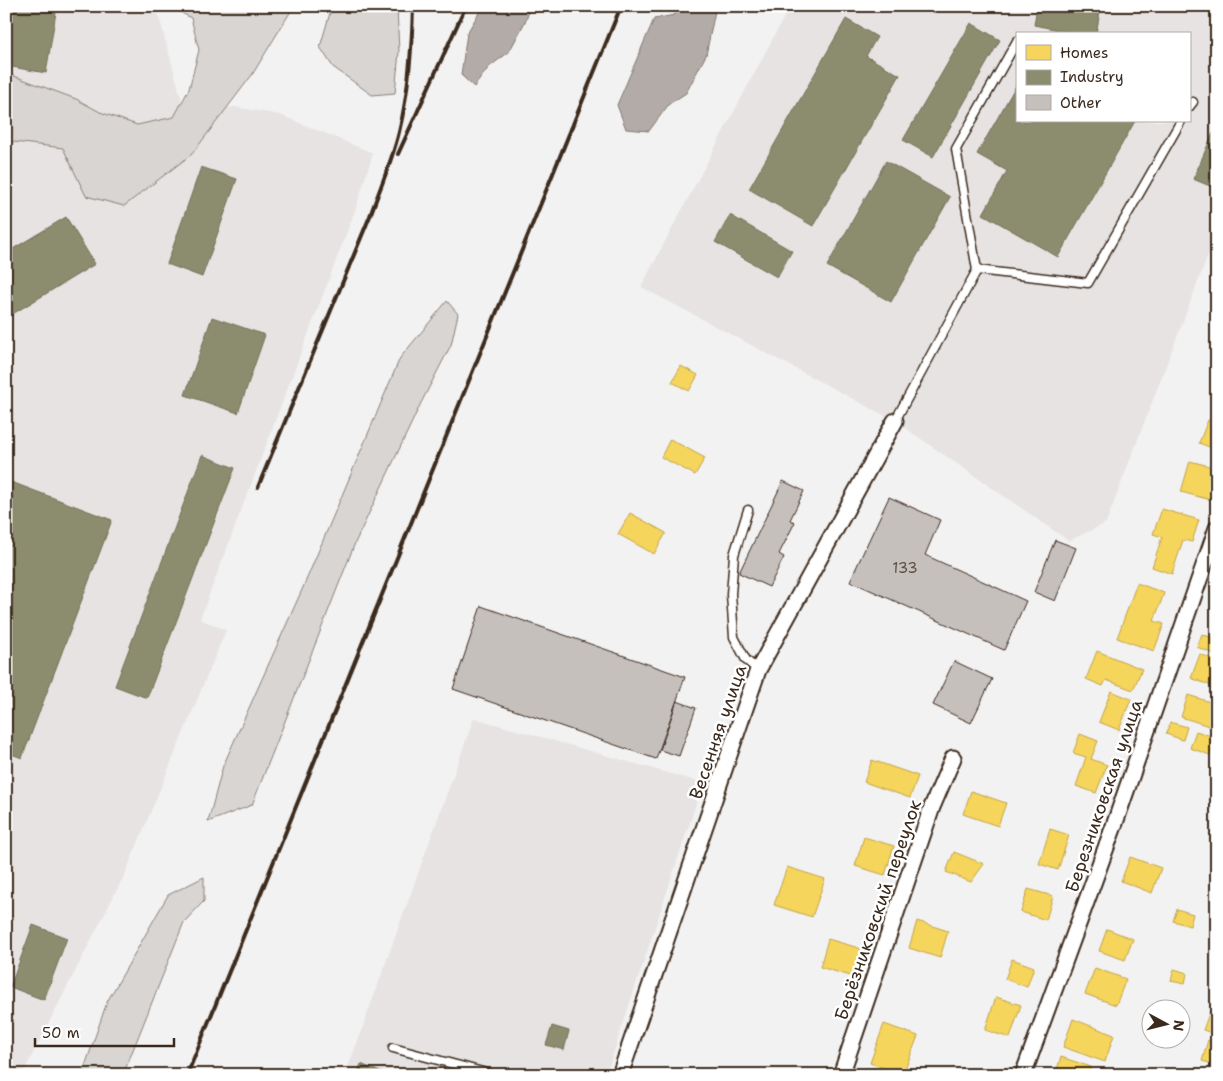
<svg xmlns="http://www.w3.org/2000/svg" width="1223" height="1081" viewBox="0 0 1223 1081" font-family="'Shantell Sans',sans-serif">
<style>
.built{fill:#e6e3e2;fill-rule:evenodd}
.green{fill:#d8d5d2;stroke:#8a8078}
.water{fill:#b2aba7;stroke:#827770}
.homes{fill:#f6d55c;stroke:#bea249}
.industry{fill:#8c8c6e;stroke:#746f56}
.building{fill:#c6c0bd;stroke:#3b2a1e}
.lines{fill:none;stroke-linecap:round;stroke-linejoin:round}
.service-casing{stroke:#3b2a1e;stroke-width:11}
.minor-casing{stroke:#3b2a1e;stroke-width:19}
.service{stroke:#fff;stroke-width:8}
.minor{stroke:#fff;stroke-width:15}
.rail{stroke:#3b2a1e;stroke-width:4}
.labels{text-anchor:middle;stroke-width:5;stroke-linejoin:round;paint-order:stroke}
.number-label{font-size:15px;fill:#5e5046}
.street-label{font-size:18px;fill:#3b2a1e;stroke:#fff}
</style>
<rect width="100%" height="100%" fill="#f3f2f2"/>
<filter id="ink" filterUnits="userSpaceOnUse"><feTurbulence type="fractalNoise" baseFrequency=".02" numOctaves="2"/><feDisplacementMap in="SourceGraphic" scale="10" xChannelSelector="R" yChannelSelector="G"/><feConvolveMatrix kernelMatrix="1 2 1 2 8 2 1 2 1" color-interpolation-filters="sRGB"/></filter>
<g filter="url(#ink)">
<path class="built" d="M6,6H156L185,112L235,107L280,115L373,153L356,208L200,619L226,630L125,874L22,1075H6Z
M790,6H1217V232L1106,523L1069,541L895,421L641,287ZM1017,34H1189V121H1017Z
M474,718L703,783L606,1075H345L354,1051Z"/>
<path class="green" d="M169,6H294L252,75L192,154L124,206L86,196L63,148L6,141V73L76,99L100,112L137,125L174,117L189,89L199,50L191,18Z
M332,6H397L399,52L395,93L372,95L333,67L320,47Z
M447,301L458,314L451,345L421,403L355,543L252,805L208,822L223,766L305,583L400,358Z
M204,877V901L184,922L123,1075H82L107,1002L168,895Z"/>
<path class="water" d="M483,6H531L526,20L509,52L489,67L474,87L461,75L467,33Z
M679,6H716L706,55L686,93L669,104L649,131L626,129L617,105L654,19L674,15Z"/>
<path class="homes" d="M681,366L698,375L689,391L672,382Z
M1217,374V395L1211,393Z
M1208,420L1217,423V450L1199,443Z
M670,439L705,458L695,475L661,457Z
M1190,461L1217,468V480L1211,500L1181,492Z
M1162,509L1199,520L1192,542L1183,540L1172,574L1152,567L1162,537L1153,534Z
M630,513L666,533L654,554L618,534Z
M1137,583L1164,593L1154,621L1164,624L1154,651L1117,638Z
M1202,634L1217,640L1216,655L1197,647Z
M1097,651L1142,669L1133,690L1106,680L1103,686L1086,679Z
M1200,654L1217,661V688L1191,678Z
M1111,691L1131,699L1119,730L1099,722Z
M1188,695L1213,703L1215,696H1217V724L1214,723L1212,727L1181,717Z
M1170,722L1187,727L1183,740L1166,734Z
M1196,731L1217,738V748L1213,747L1210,755L1190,748Z
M1080,734L1098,741L1091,759L1107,765L1096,793L1076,786L1086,757L1073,753Z
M872,760L918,776L910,798L864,782Z
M971,791L1006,803L998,826L963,814Z
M1050,829L1069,835L1058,870L1039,864Z
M864,837L894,846L885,875L855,866Z
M954,852L984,864L971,882L946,872Z
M1130,857L1161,868L1152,893L1121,881Z
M787,867L825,879L812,917L774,905Z
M1028,889L1053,896L1046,920L1021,912Z
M1177,909L1193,914L1190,926L1173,921Z
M917,921L948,931L940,958L909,948Z
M1107,929L1133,939L1125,960L1099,951Z
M828,939L862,949L854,977L820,967Z
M1012,959L1034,967L1027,987L1005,979Z
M1095,968L1126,979L1116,1005L1085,994Z
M1174,969L1187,973L1185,984L1171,981Z
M996,997L1021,1005L1010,1038L985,1030Z
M1214,1000L1217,1002V1035L1203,1030Z
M1073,1019L1114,1035L1105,1062L1063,1047Z
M884,1024L918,1036L903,1075L870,1063Z
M1208,1040L1217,1043V1065L1202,1061Z
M1061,1057L1091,1067L1089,1075H1055Z
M971,1069L989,1075H969Z"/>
<path class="industry" d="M6,6H57L46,73L6,66Z
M1037,6H1101L1096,34H1078L1034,25Z
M846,19L877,37L866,56L900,75L813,226L749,189Z
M971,23L1000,40L933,157L903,140Z
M1017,84V121H1135L1058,257L983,214L1007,171L977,154Z
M1213,133L1217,134V189L1193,179Z
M886,161L950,197L891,302L827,266Z
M201,167L237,179L202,277L167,264Z
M730,215L792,251L777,277L715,242Z
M66,217L95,264L6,318V253Z
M212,317L265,335L238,413L185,395Z
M202,455L235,468L147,698L115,686Z
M6,480L112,520L22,758L6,752Z
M33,925L67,938L44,1000L10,987Z
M552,1026L569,1031L564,1050L546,1045Z
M361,1064L387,1075H357Z"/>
<path class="building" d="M783,481L804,491L790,520L795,522L779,554L784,557L769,587L739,573Z
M889,497L940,520L925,555L1026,601L1004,650L850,581Z
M1055,540L1076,548L1055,601L1034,592Z
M481,606L685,677L656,759L453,689Z
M954,661L992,679L971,723L933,705Z
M677,701L696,708L679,756L660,750Z"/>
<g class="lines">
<defs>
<path id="service" d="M1189,107L1193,102
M977,270L1088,283L1181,121
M895,421L977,270L956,149L1017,41
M748,510L734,555L731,594L734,637L746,660L758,670
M393,1048L494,1075"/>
<path id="minor" d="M620,1075L758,670L895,421
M841,1075L932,807L953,758
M1023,1075L1115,823L1217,528"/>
</defs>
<use href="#service" class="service-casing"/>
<use href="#minor" class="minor-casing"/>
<use href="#service" class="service"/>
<use href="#minor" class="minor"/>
<path class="rail" d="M398,154L466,6
M258,487L370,216C380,188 392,161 399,132C409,91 412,49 413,6
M187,1075L621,6"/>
</g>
</g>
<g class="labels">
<g class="number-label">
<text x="905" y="573">133</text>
</g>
<g class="street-label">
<text transform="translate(718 732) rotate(-71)" y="6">Весенняя улица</text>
<text transform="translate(1104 796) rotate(-71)" y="6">Березниковская улица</text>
<text transform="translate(878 910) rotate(-71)" y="6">Берёзниковский переулок</text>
</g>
</g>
<rect width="1223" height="1081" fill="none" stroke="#fff" stroke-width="25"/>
<rect x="12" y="12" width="1198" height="1056" fill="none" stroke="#3b2a1e" stroke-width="2" filter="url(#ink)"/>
<rect x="1016" y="32" width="175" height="90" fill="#ffffff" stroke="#b1aaa5"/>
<rect x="1026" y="45" width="25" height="15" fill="#f6d55c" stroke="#b1aaa5"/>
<text x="1060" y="58" font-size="15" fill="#3b2a1e">Homes</text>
<rect x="1026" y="70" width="25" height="15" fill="#8c8c6e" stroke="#b1aaa5"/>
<text x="1060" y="82" font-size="15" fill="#3b2a1e">Industry</text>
<rect x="1026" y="95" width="25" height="15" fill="#c6c0bd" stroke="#b1aaa5"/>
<text x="1060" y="108" font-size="15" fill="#3b2a1e">Other</text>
<g transform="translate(1166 1024) rotate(97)"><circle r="24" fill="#ffffff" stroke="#b1aaa5"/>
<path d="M0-4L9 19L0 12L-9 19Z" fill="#3b2a1e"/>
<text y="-8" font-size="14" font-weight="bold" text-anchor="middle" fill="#3b2a1e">N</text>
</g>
<path d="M35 1038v8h139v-8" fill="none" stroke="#3b2a1e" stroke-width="2.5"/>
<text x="42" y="1038" font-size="15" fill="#3b2a1e" stroke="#ffffff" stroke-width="4" paint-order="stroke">50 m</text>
</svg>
